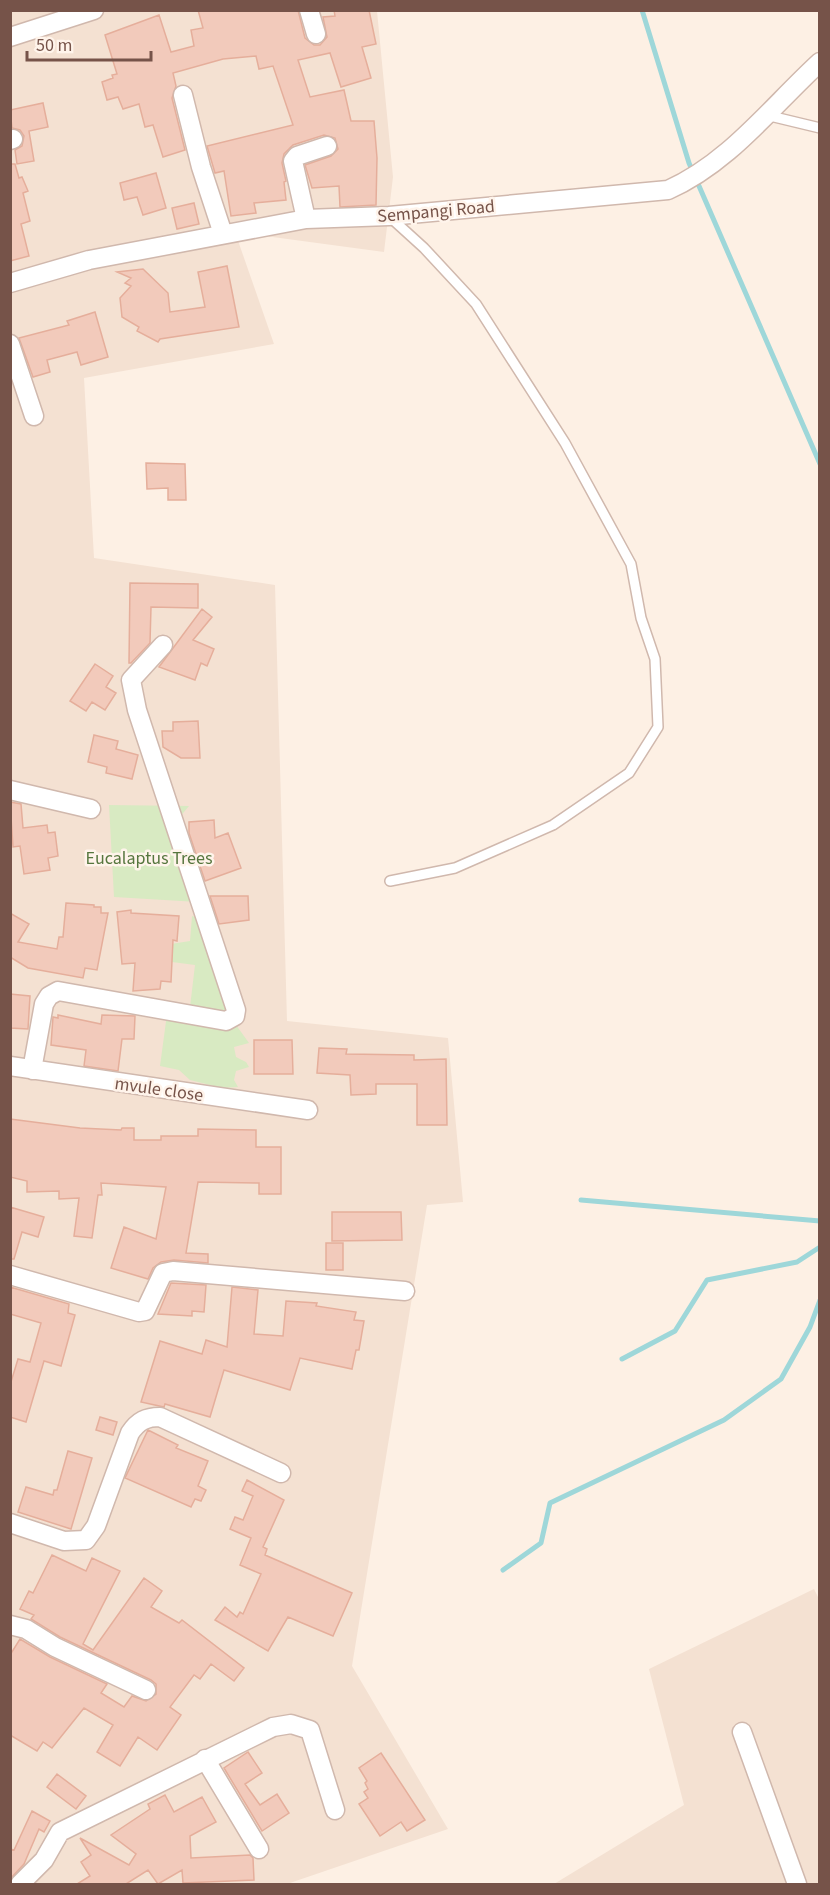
<svg xmlns="http://www.w3.org/2000/svg" width="830" height="1895" viewBox="0 0 830 1895" font-family="'Source Sans 3',sans-serif">
<style>
.residential{fill:#f4e1d2}
.green{fill:#d8eac2}
.lines{fill:none;stroke-linecap:round;stroke-linejoin:round}
.stream{stroke:#9ed7d9;stroke-width:5}
.building{fill:#f2cabb;stroke:#e5ae9b;stroke-width:1.5}
.lane-casing{stroke:#d0b8ad;stroke-width:12}
.street-casing{stroke:#d0b8ad;stroke-width:21}
.lane{stroke:#fff;stroke-width:9}
.street{stroke:#fff;stroke-width:18}
.labels{text-anchor:middle;stroke-width:5;stroke-linejoin:round;paint-order:stroke}
.street-label{font-size:18px;fill:#765349;stroke:#fff4eb}
.park-label{font-size:18px;fill:#56763e;stroke:#fff4eb}
</style>
<rect width="100%" height="100%" fill="#fdf0e4"/>
<path class="residential" d="M11,11H377L393,177L384,252L235,232L274,344L84,378L94,558L275,585L287,1021L448,1038L463,1202L427,1205L352,1666L448,1829L287,1884H11Z
M814,1589L820,1601L819,1884H554L684,1805L649,1669Z"/>
<path class="green" d="M109,805L189,806L178,819L198,902L114,897Z
M192,916L196,917L228,1014L190,1007L195,965L172,962L171,944L190,941Z
M167,1014L236,1025L249,1043L234,1047L236,1057L246,1062L249,1067L236,1071L234,1080L238,1087L222,1088L190,1080L179,1070L160,1066Z"/>
<g class="lines">
<path class="stream" d="M642,10L689,163L820,464
M581,1200L820,1221
M622,1359L675,1331L707,1280L797,1262L820,1247
M503,1570L541,1543L550,1503L724,1420L781,1379L810,1327L820,1300"/>
</g>
<path class="building" d="M198,10H298L305,38L314,45H320L327,37L323,17L335,16L334,10H369L376,44L362,47L371,78L341,87L330,53L298,60L310,97L344,90L351,121H374L377,158L376,205L340,207L339,186L312,188L305,165L331,156L338,149L335,138L324,135L293,145L284,154L282,163L286,181L284,182L286,200L254,203L256,213L231,216L224,171L215,173L207,146L293,125L273,66L259,69L256,56L223,59L173,73L176,86L172,98L185,150L163,157L153,125L145,127L139,104L123,109L118,97L107,100L102,82L113,78L112,75L117,74L105,35L159,15L171,52L194,46L191,30L203,28Z
M43,103L48,127L29,131L34,161L17,164L15,150L22,146L24,136L20,130L12,128L10,110Z
M10,164H15L19,178L22,177L28,191L23,193L30,221L21,224L29,256L10,261Z
M156,173L166,208L143,215L137,197L124,200L120,183Z
M194,203L199,224L177,229L172,208Z
M227,266L239,327L160,339L158,342L137,331L139,327L122,317L120,298L131,286L125,283L131,278L117,272L143,269L168,293L170,312L205,307L198,272Z
M95,312L108,357L81,365L77,352L47,360L50,372L33,377L19,338L69,325L67,321Z
M146,463L185,464L186,500H168V488L147,489Z
M130,583L198,584V608L151,607L150,643L131,663H129Z
M202,609L212,617L193,640L214,649L207,666L201,663L195,680L159,667Z
M95,664L113,676L106,687L116,693L105,710L92,702L86,711L70,701Z
M198,721L200,758H181L163,747L162,731H173V722Z
M94,735L118,741L116,749L138,755L132,779L106,773L107,767L88,762Z
M10,802L21,804L23,828L47,825L48,833L55,832L58,856L48,858L50,870L24,874L20,846L13,847Z
M214,820L215,838L228,833L241,868L205,881L189,833V822Z
M210,896H248L249,920L219,924Z
M66,903L94,905V907H101V913H108L97,970L85,968L83,978L28,968L10,957V913L29,924L18,942L57,949L59,937H63Z
M131,910V913L179,916L177,941L173,940L171,982L161,981L160,989L133,991L135,963L122,964L117,912Z
M10,994L30,996L28,1029L10,1028Z
M58,1015L101,1024L102,1015L135,1016L134,1039H122L118,1071L84,1066L86,1050L51,1045L53,1017L58,1018Z
M254,1040H292L293,1074H254Z
M319,1048L347,1049L346,1054L414,1055V1060L446,1059L447,1125H417V1084H376V1094L351,1095L350,1075L317,1073Z
M10,1119L80,1128L121,1130L122,1128H134V1140H161V1136H198V1129L256,1130V1147H281V1194H259V1183L198,1182L186,1253L208,1254V1263L174,1260L161,1262L153,1268L148,1279L111,1268L124,1227L156,1239L166,1187L101,1183L102,1195H98L92,1238L74,1236L79,1198L59,1199V1191L27,1192V1181L10,1177Z
M10,1207L44,1217L38,1237L22,1232L14,1259H10Z
M332,1212H401L402,1240L332,1241Z
M326,1243H343V1270H326Z
M171,1283L206,1285L204,1312L192,1311V1316L158,1314Z
M10,1287L69,1304L68,1313L75,1315L61,1366L44,1361L26,1422L10,1417V1385L18,1359L30,1362L41,1323L10,1314Z
M232,1287L258,1290L254,1334L283,1336L286,1301L317,1303L316,1306L356,1312L354,1320L364,1321L359,1350H356L352,1369L300,1358L290,1390L224,1370L210,1417L165,1404L164,1407L141,1402L160,1341L202,1354L206,1340L227,1347Z
M100,1417L117,1422L113,1435L96,1430Z
M148,1430L178,1445L176,1448L208,1461L198,1486L206,1490L201,1501L195,1499L191,1507L125,1478Z
M68,1451L92,1458L71,1529L18,1512L26,1487L53,1495L54,1490H57Z
M247,1480L284,1500L263,1547L267,1549L265,1555L352,1593L333,1636L288,1617L268,1651L215,1620L225,1607L237,1617L240,1612L243,1614L261,1574L240,1565L251,1538L230,1529L235,1517L243,1520L253,1496L242,1491Z
M52,1555L86,1571L92,1558L120,1571L83,1644L93,1650L144,1578L162,1591L151,1607L179,1623L182,1620L244,1668L234,1681L211,1664L200,1679L194,1675L170,1707L181,1715L157,1750L138,1737L120,1766L97,1752L113,1725L84,1708L52,1748L43,1742L37,1751L10,1735V1655L20,1639L50,1657L107,1684L101,1693L124,1707L132,1696L146,1701L156,1694V1684L151,1680L60,1637L31,1619L34,1615L20,1609L29,1591L33,1593Z
M248,1752L262,1773L245,1784L260,1805L277,1794L289,1813L262,1831L224,1768Z
M381,1753L425,1820L407,1831L401,1822L380,1836L359,1804L368,1798L364,1792L368,1789L365,1783L367,1781L359,1768Z
M57,1774L86,1796L76,1809L47,1787Z
M165,1795L174,1812L202,1797L216,1822L190,1836L191,1858L250,1855L253,1858L254,1880L183,1883L182,1870L158,1884L148,1870L126,1884H77L90,1876L81,1862L91,1855L80,1838L129,1865L136,1854L111,1835L150,1809L148,1804Z
M32,1811L50,1821L44,1832L39,1829L24,1864L10,1879V1849L14,1850Z"/>
<g class="lines">
<defs>
<path id="lane" d="M766,115L820,128
M390,881L455,868L553,825L629,773L658,727L655,659L641,618L631,564L565,443L476,304L424,248L391,218"/>
<path id="street" d="M309,10L316,34
M10,37L94,10
M183,95L201,167L223,234
M10,140L13,139
M306,219L293,161L297,156L327,146
M10,283L89,260L306,219L389,216L668,190C729,163 771,107 820,62
M10,344L34,416
M10,790L91,809
M10,1066L308,1110
M32,1070L44,1004L49,996L58,991L226,1021L235,1016L236,1010L137,710L131,680L163,645
M10,1275L139,1312L145,1311L163,1273L173,1271L405,1291
M10,1523L64,1541L86,1540L96,1526L130,1433C138,1421 146,1417 160,1417L281,1473
M10,1625L26,1629L55,1647L146,1690
M742,1732L797,1884
M205,1759L259,1849
M20,1884L44,1860L60,1832L273,1727L291,1724L310,1730L335,1810"/>
</defs>
<use href="#lane" class="lane-casing"/>
<use href="#street" class="street-casing"/>
<use href="#lane" class="lane"/>
<use href="#street" class="street"/>
</g>
<g class="labels">
<g class="street-label">
<text transform="translate(436 211) rotate(-5)" y="6">Sempangi Road</text>
<text transform="translate(159 1089) rotate(8)" y="6">mvule close</text>
</g>
<g class="park-label">
<text x="149" y="864">Eucalaptus Trees</text>
</g>
</g>
<rect width="830" height="1895" fill="none" stroke="#765349" stroke-width="24"/>
<path d="M27 51v9h124v-9" fill="none" stroke="#765349" stroke-width="3"/>
<text x="36" y="51" font-size="18" fill="#765349" stroke="#fff4eb" stroke-width="4.5" paint-order="stroke">50 m</text>
</svg>
